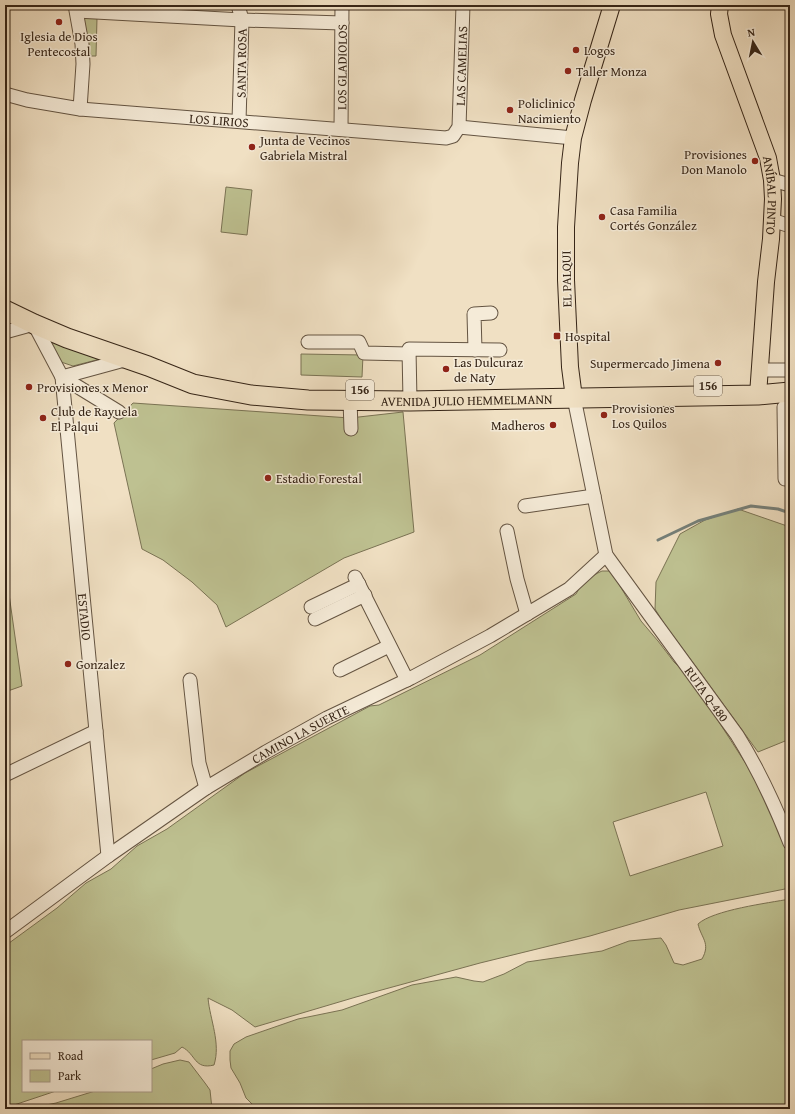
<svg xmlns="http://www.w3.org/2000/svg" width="795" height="1114" viewBox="0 0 795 1114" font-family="'Gentium Book Plus',serif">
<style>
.green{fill:#bec191;stroke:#7a7354;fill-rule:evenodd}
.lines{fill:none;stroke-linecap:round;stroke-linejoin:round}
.stream{stroke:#747f79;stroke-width:3}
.minor-casing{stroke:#645442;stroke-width:15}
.major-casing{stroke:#362517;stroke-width:18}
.highway-casing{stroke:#362517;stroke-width:21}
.minor{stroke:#f5ebd8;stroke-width:13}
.major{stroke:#f0e0c3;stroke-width:16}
.highway{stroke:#f0e0c3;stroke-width:19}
.poi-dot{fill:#8f2418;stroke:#f5ebd8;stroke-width:1.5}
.labels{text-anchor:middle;stroke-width:3;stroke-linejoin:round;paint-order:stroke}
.shield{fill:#f5ebd8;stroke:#6f6051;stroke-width:1}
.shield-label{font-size:12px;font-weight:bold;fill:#362517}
.poi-label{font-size:13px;fill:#362517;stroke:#f5ebd8;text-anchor:start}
.street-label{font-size:13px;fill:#362517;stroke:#f5ebd8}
</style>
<rect width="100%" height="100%" fill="#f0e0c3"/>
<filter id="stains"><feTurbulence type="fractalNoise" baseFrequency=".005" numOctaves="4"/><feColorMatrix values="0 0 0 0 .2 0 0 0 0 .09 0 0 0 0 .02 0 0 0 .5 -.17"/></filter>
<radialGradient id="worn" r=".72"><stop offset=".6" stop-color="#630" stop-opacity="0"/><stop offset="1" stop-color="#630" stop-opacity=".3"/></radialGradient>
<path class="green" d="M87,17L97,18L96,56H91L84,22V19Z
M226,187L252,190L247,235L221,232Z
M43,337L108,357L73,366L58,361Z
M301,354L363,355L362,377L301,375Z
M133,403L350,418L403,412L414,532L344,558L226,627L217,605L192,582L163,560L142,549L114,423Z
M738,509L790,527V739L758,752L697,668L665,625L655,609L656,582L680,534L705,520Z
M5,566L22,686L5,692Z
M602,571H611L641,621L658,641L674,662L680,668L686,671L748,767L778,825L790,858V888L679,910L590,936L480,963L356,997L255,1027L232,1010L208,998C210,1020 221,1043 214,1065C194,1070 196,1054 182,1047L175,1053L151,1060V1041H23V1091H56L5,1108V946L57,908L86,883L111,869L137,846L167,829L245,773L370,706L379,705L480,655L576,594C582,582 591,576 602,571ZM706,792L723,846L630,876L613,822Z
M790,899V1109H278L270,1107L261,1108L253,1105L246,1098L240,1083L231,1068L230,1060V1051L234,1044L246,1037L298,1019L342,1010L412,985L456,977L474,981L483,982L504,974L527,962L602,951L629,941L661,938L666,945L674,963L683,965L702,959C711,943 701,938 698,924C713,910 768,903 790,899Z
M180,1060L189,1062L205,1083L210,1090L212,1109H27L56,1103L95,1091H151V1069L163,1064Z"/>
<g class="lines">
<path class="stream" d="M658,540L698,521L751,506L778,509L790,513"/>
<defs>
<g id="minor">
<path d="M75,5L82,44L83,64L80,109"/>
<path d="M238,5L242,20L239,121"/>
<path d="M77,11L242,20L342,23"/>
<path id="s1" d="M5,94L27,100L80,109L446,138L453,136L459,127L463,5"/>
<path d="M459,127L573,138"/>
<path id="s2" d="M341,129L342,5"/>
<path d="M772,180L790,185"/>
<path d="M772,220L790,226"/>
<path id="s3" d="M5,332L34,324L62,377L108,856"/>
<path d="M308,342H359L364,353L409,354"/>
<path d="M475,350L474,314L491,313"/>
<path d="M760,370H790"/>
<path d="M62,377L128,359"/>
<path d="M62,377L119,412"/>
<path id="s4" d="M574,398L606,555L737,735C759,770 775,805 790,843"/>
<path d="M350,400L351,429"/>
<path d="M410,401L409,349L500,350"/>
<path d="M784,407L785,479"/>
<path d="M525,506L594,496"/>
<path d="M507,531L517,579L527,614"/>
<path d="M355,577L407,680"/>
<path d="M311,607L359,584"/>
<path d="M315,619L365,595"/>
<path d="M340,670L389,646"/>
<path d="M190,680L199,763L206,788"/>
<path d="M5,775L96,731"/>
<path id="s5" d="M5,932L108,856L206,788L266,752L327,718L411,678L490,636L569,589L606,555"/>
</g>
<g id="major">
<path id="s6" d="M720,5L719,14L723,35L768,158L772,180L773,199L771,239L766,282L758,395"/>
<path d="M574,398L570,367L566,280V227L570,163L573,138L583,100L612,5"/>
</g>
<g id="highway">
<path id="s7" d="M5,310L34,324L67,338L148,366L193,384L251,395L308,400L410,401L758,395L790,392"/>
</g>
</defs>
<use href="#minor" class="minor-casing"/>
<use href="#major" class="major-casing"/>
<use href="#highway" class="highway-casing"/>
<use href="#minor" class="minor"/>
<use href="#major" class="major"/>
<use href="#highway" class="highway"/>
</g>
<g class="poi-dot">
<circle cx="59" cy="22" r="4"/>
<circle cx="576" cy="50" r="4"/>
<circle cx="568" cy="71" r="4"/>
<circle cx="510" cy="110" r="4"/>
<circle cx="252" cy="147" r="4"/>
<circle cx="755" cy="161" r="4"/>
<circle cx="602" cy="217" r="4"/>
<rect x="553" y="332" width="8" height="8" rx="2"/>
<circle cx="718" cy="363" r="4"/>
<circle cx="446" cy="369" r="4"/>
<circle cx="29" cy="387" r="4"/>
<circle cx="604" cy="415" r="4"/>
<circle cx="43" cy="418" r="4"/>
<circle cx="553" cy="425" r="4"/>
<circle cx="268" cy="478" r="4"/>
<circle cx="68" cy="664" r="4"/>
</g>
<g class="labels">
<g class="shield">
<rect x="694" y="376" width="28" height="20" rx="3"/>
<rect x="346" y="380" width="28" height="20" rx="3"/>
</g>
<g class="shield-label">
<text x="708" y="390">156</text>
<text x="360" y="394">156</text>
</g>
<g class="poi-label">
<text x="59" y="41" text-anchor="middle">Iglesia de Dios<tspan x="59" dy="15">Pentecostal</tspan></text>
<text x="584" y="55">Logos</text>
<text x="576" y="76">Taller Monza</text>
<text x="518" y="108">Policlinico<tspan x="518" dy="15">Nacimiento</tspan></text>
<text x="260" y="145">Junta de Vecinos<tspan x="260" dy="15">Gabriela Mistral</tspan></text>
<text x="747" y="159" text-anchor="end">Provisiones<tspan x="747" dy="15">Don Manolo</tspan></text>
<text x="610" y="215">Casa Familia<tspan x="610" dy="15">Cortés González</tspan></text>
<text x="565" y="341">Hospital</text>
<text x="454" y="367">Las Dulcuraz<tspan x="454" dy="15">de Naty</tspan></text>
<text x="710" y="368" text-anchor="end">Supermercado Jimena</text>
<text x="37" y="392">Provisiones x Menor</text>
<text x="612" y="413">Provisiones<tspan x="612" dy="15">Los Quilos</tspan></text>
<text x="51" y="416">Club de Rayuela<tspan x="51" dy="15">El Palqui</tspan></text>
<text x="545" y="430" text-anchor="end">Madheros</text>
<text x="276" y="483">Estadio Forestal</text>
<text x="76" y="669">Gonzalez</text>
</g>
<g class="street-label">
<text transform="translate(241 63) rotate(-89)" y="5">SANTA ROSA</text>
<text dy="5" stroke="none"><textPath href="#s1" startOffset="523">LAS CAMELIAS</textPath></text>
<text dy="5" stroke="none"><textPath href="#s2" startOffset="62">LOS GLADIOLOS</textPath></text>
<text dy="5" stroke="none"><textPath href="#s1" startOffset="216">LOS LIRIOS</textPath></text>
<text dy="5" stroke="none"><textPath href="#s6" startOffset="199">ANÍBAL PINTO</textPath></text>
<text transform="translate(566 279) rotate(-91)" y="5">EL PALQUI</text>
<text dy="5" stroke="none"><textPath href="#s7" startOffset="477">AVENIDA JULIO HEMMELMANN</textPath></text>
<text dy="5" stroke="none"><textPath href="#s3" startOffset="331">ESTADIO</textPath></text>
<text dy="5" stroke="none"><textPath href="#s4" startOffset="332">RUTA Q-480</textPath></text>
<text dy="5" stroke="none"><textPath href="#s5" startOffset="356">CAMINO LA SUERTE</textPath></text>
</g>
</g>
<rect width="795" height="1114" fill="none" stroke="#f0e0c3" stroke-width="20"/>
<rect x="6" y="6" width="783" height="1102" fill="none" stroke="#362517" stroke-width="2"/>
<rect x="10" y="10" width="775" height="1094" fill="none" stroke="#362517"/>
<rect x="22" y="1040" width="130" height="52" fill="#f5ebd8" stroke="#a99c8b"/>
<rect x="30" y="1053" width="20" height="6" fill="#f0e0c3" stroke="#a99c8b"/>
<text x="58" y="1060" font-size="12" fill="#362517">Road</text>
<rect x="30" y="1070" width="20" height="12" fill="#bec191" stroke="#a99c8b"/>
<text x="58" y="1080" font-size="12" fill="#362517">Park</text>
<g transform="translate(753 42) rotate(350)" stroke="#f5ebd8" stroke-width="3" paint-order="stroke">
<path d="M0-3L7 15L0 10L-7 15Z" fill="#362517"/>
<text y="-6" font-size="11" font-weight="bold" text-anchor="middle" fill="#362517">N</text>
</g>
<rect width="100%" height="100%" filter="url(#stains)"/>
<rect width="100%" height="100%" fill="url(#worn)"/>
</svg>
